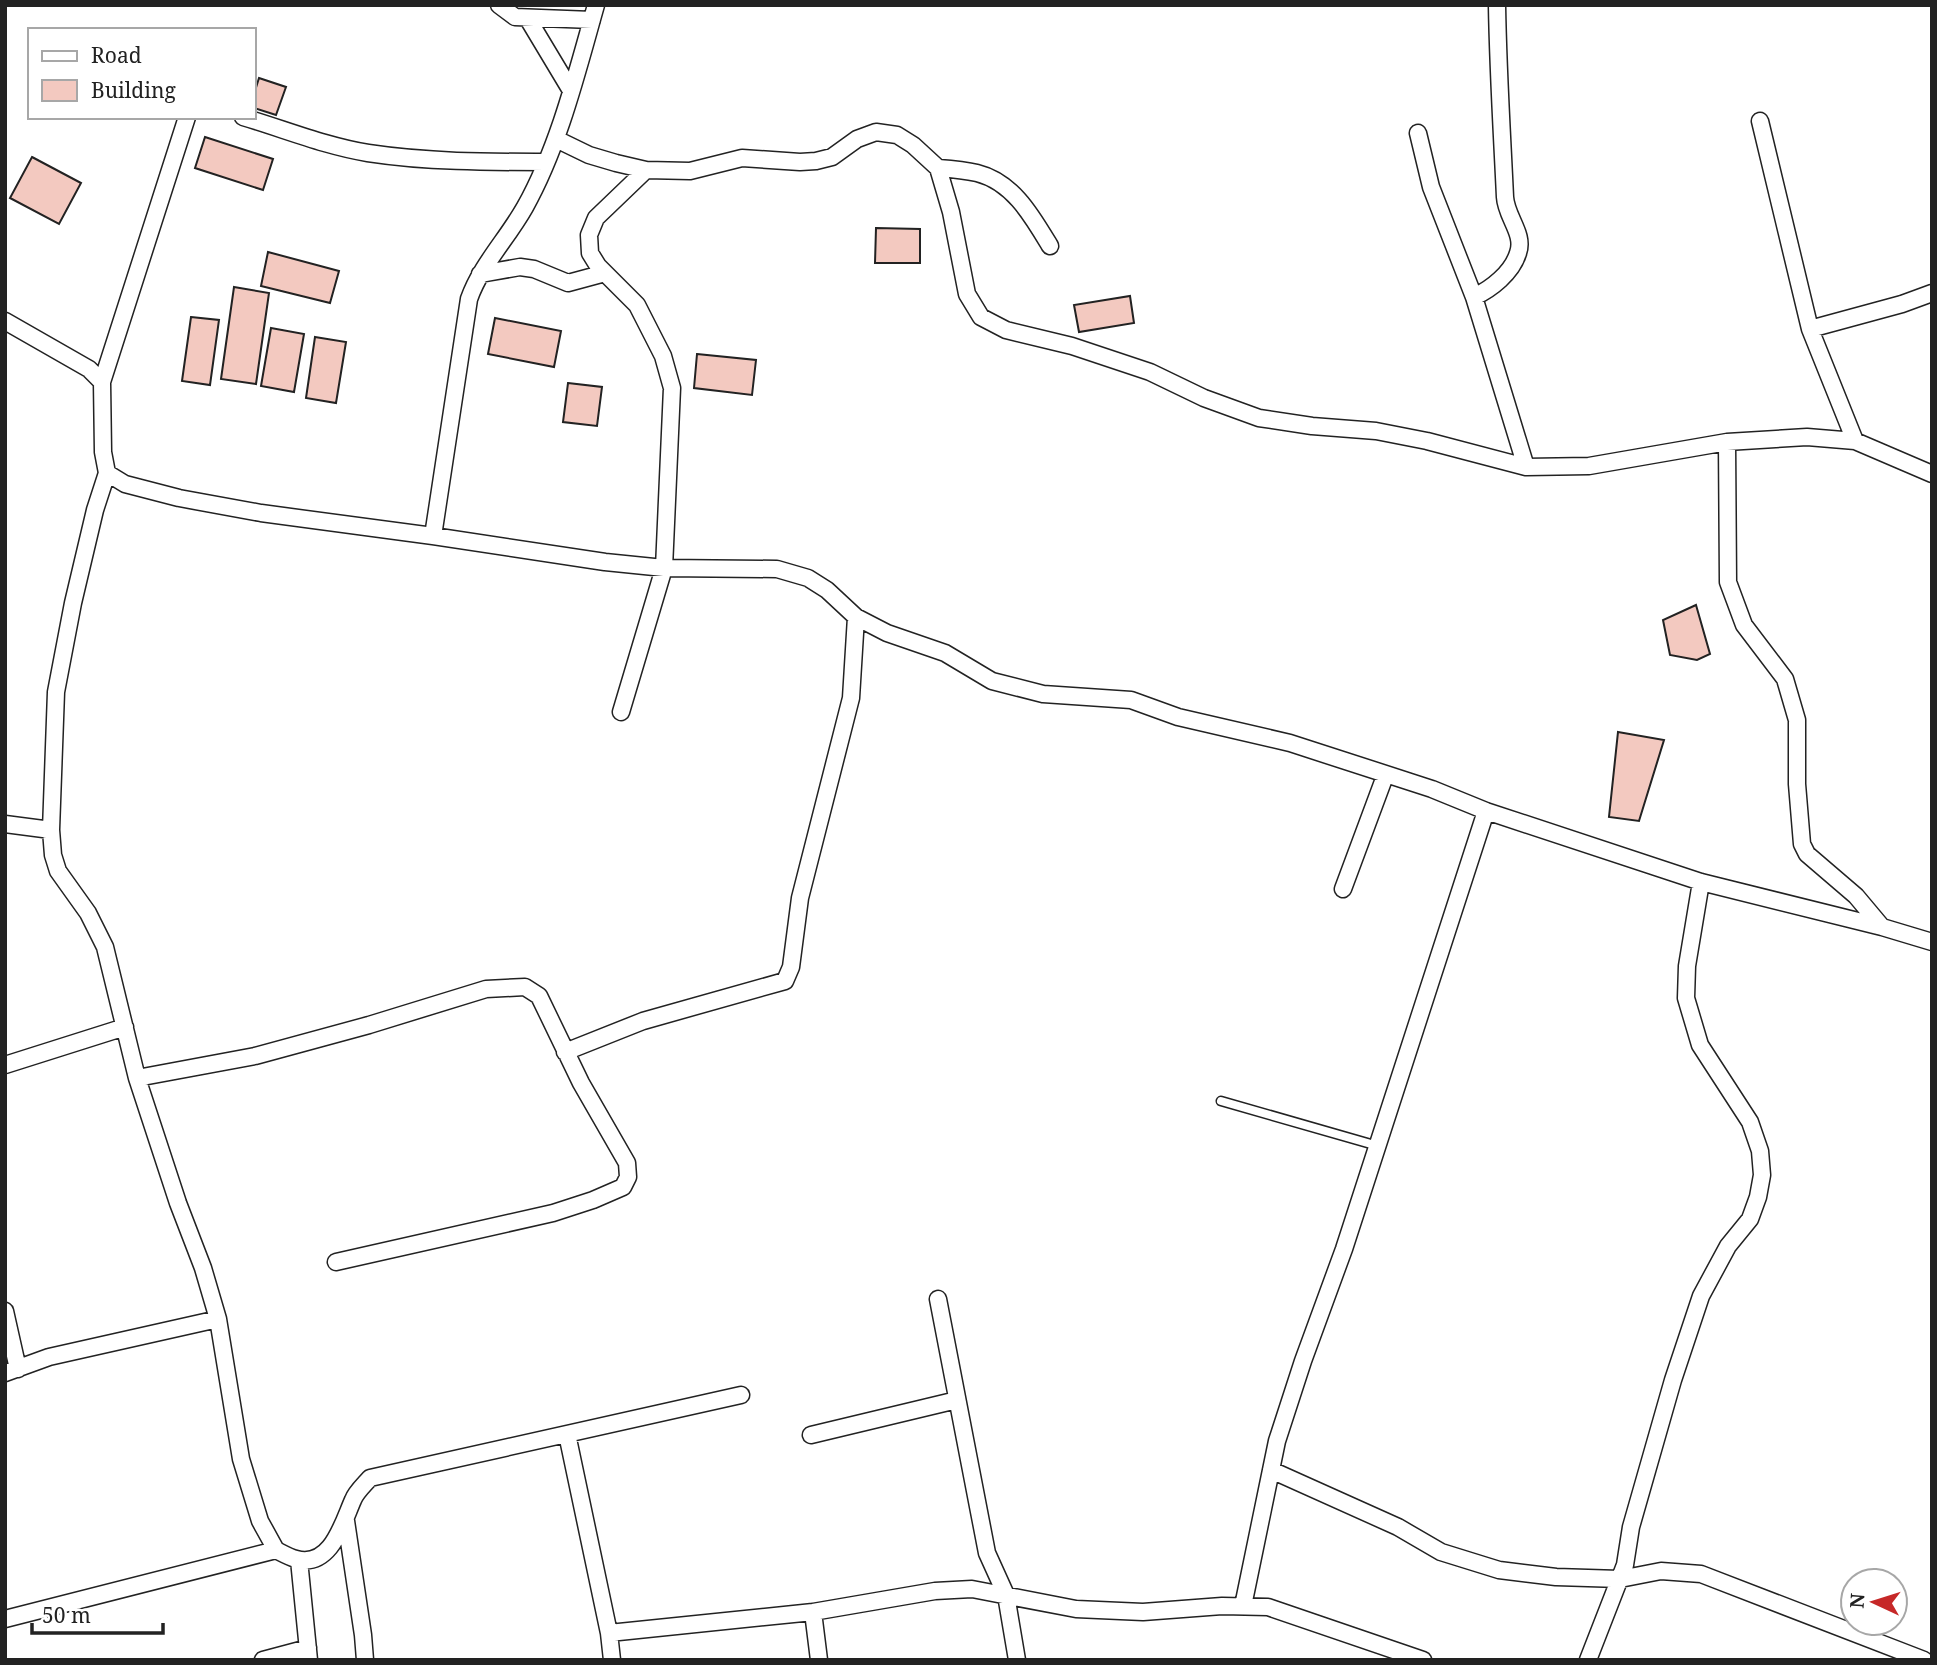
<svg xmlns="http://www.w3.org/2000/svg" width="1937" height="1665" viewBox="0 0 1937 1665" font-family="'Noto Serif',serif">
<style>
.building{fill:#f3c9c0;stroke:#222;stroke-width:2}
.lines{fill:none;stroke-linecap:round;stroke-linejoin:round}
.lane-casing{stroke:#222;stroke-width:11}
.street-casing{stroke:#222;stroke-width:19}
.lane{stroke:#fff;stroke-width:8}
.street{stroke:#fff;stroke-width:16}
</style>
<rect width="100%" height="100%" fill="#fff"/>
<path class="building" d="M259,78L286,87L276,115L254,108V94Z
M205,137L273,159L263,190L195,168Z
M32,157L81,183L59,224L10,198Z
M876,228L920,229V263H875Z
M268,252L339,271L330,303L261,286Z
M234,287L269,293L256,384L221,379Z
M1130,296L1134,323L1079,332L1074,305Z
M191,317L219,320L210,385L182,381Z
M495,318L561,331L554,367L488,354Z
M271,328L304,334L294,392L261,386Z
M315,337L346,342L336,403L306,398Z
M697,354L756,360L752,395L694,388Z
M568,383L602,387L597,426L563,422Z
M1696,605L1710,654L1697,660L1670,655L1663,620Z
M1618,732L1664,740L1639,821L1609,817Z"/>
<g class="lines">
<defs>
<path id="lane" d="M1221,1101L1378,1146"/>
<path id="street" d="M499,5L515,17L592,20
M528,19L570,89
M243,117C284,129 325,146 368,153C427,162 486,162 546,162
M1760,121L1810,329
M1418,133L1431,187L1474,297L1526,467
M556,139L589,155L616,163L646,170L690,171L742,158L800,162L816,161L832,157L857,139L876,132L897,135L913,145L938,168L951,212L967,294L981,317L1006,330L1072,346L1150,372L1204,398L1259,418L1312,426L1376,431L1427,441L1526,467L1589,466L1727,442L1807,437L1855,441L1932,474
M938,168C951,169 964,170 977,173C1013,182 1032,216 1050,246
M480,274L520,267L534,269L568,283L605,273
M1474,297C1491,289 1512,273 1518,253C1525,234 1506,217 1505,197C1502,133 1498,70 1497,5
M5,321L89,369L102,382L103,452L107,473L95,510L73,603L56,692L51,830L53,855L58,871L88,913L105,947L137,1078L178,1203L203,1268L218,1319L241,1459L260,1521L276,1550
M102,382L187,117
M1855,441L1810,329L1902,304L1932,293
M1727,442L1728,582L1744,625L1785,679L1797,720V784L1802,844L1807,854L1856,896L1882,927
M107,473L125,484L179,498L261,513L433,536L605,562L664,568L777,569L808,578L827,590L856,617L887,633L945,653L992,681L1043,694L1131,700L1178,717L1290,743L1432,789L1486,811L1701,882L1882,927L1932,942
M433,536L469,299C481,265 507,239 525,207C559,146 577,72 596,5
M621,712L664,568L672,388L663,356L637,305L598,266L590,253L589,235L596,218L646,170
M5,824L51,830
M1343,889L1385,776
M565,1052L643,1021L785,981L791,967L800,898L851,698L856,617
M5,1065L125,1027
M137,1078L255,1056L369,1025L486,989L525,987L539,996L581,1083L627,1163L628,1177L623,1187L593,1200L553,1213L336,1262
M938,1299L987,1553L1006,1595L1017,1660
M5,1311L18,1369
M5,1373L49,1357L218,1319
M567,1434L609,1633L612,1660
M811,1435L957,1400
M1271,1470L1398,1527L1441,1552L1499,1570L1556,1577L1620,1579L1661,1571L1701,1574L1924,1660
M346,1521L363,1635L365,1660
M299,1560L309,1660
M1243,1606L1277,1441L1303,1361L1344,1249L1486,811
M813,1612L819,1660
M5,1619L276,1550C282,1553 289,1557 296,1559C331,1569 343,1522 353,1500C356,1492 364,1485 370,1478L741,1395
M609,1633L813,1612L935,1591L972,1589L1076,1609L1143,1612L1222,1606L1268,1607L1423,1660
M263,1660L308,1648
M1588,1660L1625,1565L1631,1527L1673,1380L1701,1296L1728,1246L1750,1219L1758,1197L1762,1175L1760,1151L1750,1122L1700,1045L1686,998L1687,966L1701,882"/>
</defs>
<use href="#lane" class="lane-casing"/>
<use href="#street" class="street-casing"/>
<use href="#lane" class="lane"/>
<use href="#street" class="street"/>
</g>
<rect width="1937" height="1665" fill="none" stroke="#222222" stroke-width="14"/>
<rect x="28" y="28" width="228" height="91" fill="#ffffff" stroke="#a7a7a7" stroke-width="2"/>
<rect x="42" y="51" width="35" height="10" fill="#ffffff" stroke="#a7a7a7" stroke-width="2"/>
<text x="91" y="63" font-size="21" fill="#222222">Road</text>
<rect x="42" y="80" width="35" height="21" fill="#f3c9c0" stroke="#a7a7a7" stroke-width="2"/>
<text x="91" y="98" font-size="21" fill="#222222">Building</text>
<g transform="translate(1874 1602) rotate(274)"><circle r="33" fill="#ffffff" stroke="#a7a7a7" stroke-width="2"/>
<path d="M0-5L12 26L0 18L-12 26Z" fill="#c62828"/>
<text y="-10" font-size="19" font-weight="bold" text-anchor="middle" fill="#222222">N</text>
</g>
<path d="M32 1623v10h131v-10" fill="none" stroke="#222222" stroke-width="3.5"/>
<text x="42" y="1623" font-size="21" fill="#222222" stroke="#ffffff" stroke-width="5" paint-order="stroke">50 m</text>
</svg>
